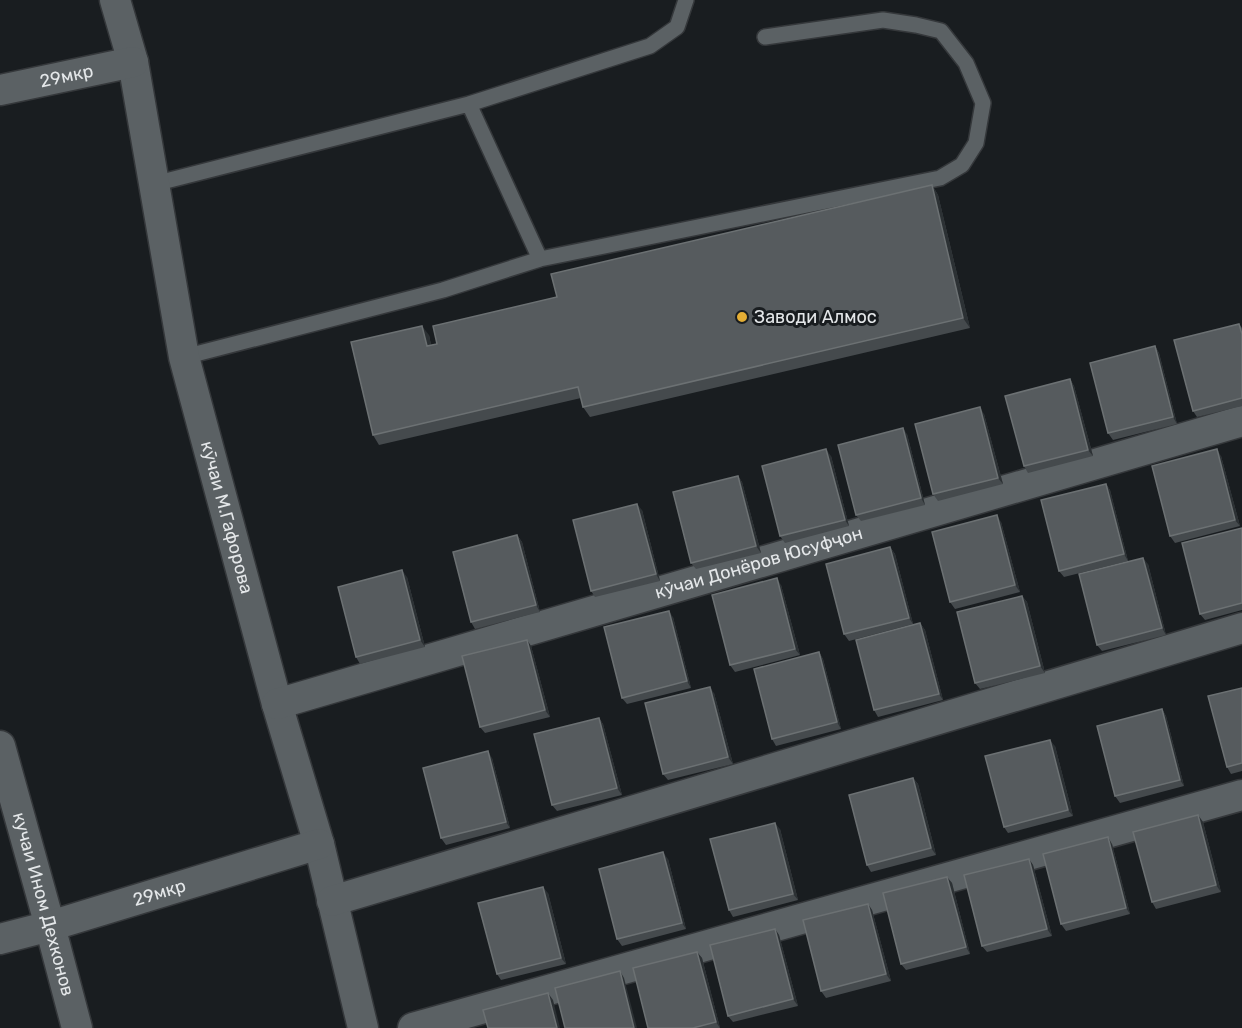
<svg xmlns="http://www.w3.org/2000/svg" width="1242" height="1028" viewBox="0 0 1242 1028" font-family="Rubik,sans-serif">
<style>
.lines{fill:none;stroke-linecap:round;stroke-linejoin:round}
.lane-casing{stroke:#35383b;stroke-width:18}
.street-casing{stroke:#35383b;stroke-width:33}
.lane{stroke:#5b6164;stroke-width:15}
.street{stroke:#5b6164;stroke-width:30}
.wall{fill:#454a4d}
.shaded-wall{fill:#2c3134}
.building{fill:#565b5e;stroke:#6c7173;stroke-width:1.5}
.poi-dot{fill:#e4ae35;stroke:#191d20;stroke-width:2}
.labels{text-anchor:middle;stroke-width:6;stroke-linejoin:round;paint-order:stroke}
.street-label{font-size:18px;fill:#e4e7e9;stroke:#191d20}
.poi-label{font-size:18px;fill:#e4e7e9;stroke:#191d20;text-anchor:start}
</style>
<rect width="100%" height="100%" fill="#191d20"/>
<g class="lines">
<defs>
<path id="lane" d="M469,104L540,259
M154,184L469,104L650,46L677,27L686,0
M184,357L443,290L540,259L940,178L962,165L976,143L983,103L966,63L941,31L916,25L883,20L765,37"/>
<g id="street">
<path id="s1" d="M115,0L133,62L184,357L277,704L319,844L363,1028"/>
<path id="s2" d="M0,90L133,62"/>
<path id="s3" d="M277,704L1242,421"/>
<path id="s4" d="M0,746L50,926L77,1028"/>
<path d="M332,901L1242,628"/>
<path id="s5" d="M0,939L50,926L319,844"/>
<path d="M413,1028L1242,795"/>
</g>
</defs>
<use href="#lane" class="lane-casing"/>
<use href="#street" class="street-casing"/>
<use href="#lane" class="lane"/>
<use href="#street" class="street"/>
</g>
<path class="wall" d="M932,185L938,195L970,328L590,417L583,407L581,398L379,445L373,435L429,335L431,345L437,344L557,297Z
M1239,324L1242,328V406L1197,417L1193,411Z
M1155,346L1159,353L1177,424L1113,440L1108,433Z
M1070,379L1074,386L1093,456L1028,473L1024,466Z
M984,414L1003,484L938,501L933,494Z
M907,434L925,505L861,521L856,515Z
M831,456L849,526L785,543L780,536Z
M1221,456L1240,526L1175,543L1170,536Z
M738,476L742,482L761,553L696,569L691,563Z
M1106,484L1110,490L1128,561L1064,577L1059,571Z
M642,510L660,581L595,597L591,591Z
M1001,522L1020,592L955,609L950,602Z
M1242,528V610L1205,620L1200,614Z
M517,535L522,542L540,612L475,629L471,622Z
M890,547L895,554L913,624L849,641L844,634Z
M1148,564L1166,635L1102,651L1097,645Z
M407,577L425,647L360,664L356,657Z
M781,585L800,655L735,672L730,665Z
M1022,596L1027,602L1045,673L980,689L975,683Z
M673,617L691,688L627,704L622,698Z
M920,623L925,630L943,700L878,717L874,710Z
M527,640L531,646L550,717L485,733L480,727Z
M819,652L823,659L841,729L776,746L772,739Z
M1242,688V771L1231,774L1227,767Z
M714,693L733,764L668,780L663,774Z
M1162,709L1166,716L1184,786L1120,803L1115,796Z
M599,718L603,724L622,795L557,811L552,805Z
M1055,746L1073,816L1008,833L1004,827Z
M492,758L510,828L446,845L441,838Z
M913,778L918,784L936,855L871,872L867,865Z
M1198,815L1203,822L1221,892L1156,909L1152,902Z
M780,829L798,900L733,917L729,910Z
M1112,844L1130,914L1066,931L1061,924Z
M668,859L686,929L622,946L617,939Z
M1029,859L1033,865L1052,936L987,952L982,946Z
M947,877L952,883L970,954L906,970L901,964Z
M548,893L566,964L501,980L497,974Z
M868,904L872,910L891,981L826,998L821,991Z
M775,929L779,935L798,1006L733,1022L728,1016Z
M697,952L702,958L720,1028H648Z"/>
<path class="shaded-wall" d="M932,185L938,195L970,328L963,318Z
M422,326L429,335L433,355L427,346Z
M1155,346L1159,353L1177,424L1173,417Z
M1070,379L1074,386L1093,456L1088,450Z
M980,407L984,414L1003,484L998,478Z
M903,428L907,434L925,505L921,498Z
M826,449L831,456L849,526L845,520Z
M1217,449L1221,456L1240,526L1235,520Z
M738,476L742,482L761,553L756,546Z
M1106,484L1110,490L1128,561L1124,554Z
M637,504L642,510L660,581L656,574Z
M997,515L1001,522L1020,592L1015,585Z
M517,535L522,542L540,612L536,605Z
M890,547L895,554L913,624L909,618Z
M1143,558L1148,564L1166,635L1162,628Z
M402,570L407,577L425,647L420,640Z
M777,578L781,585L800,655L795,649Z
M1022,596L1027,602L1045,673L1040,666Z
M669,611L673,617L691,688L687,681Z
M920,623L925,630L943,700L939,694Z
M527,640L531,646L550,717L545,710Z
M819,652L823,659L841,729L837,722Z
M710,687L714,693L733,764L728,757Z
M1162,709L1166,716L1184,786L1180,780Z
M599,718L603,724L622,795L617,788Z
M1050,740L1055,746L1073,816L1068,810Z
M488,751L492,758L510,828L506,822Z
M913,778L918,784L936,855L931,848Z
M1198,815L1203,822L1221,892L1216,885Z
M775,823L780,829L798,900L793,894Z
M1108,837L1112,844L1130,914L1126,908Z
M663,852L668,859L686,929L682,923Z
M1029,859L1033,865L1052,936L1047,929Z
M947,877L952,883L970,954L966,947Z
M543,887L548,893L566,964L561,958Z
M868,904L872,910L891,981L886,974Z
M775,929L779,935L798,1006L793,999Z
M697,952L702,958L720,1028L716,1022Z
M620,971L624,978L637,1028H634Z
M548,993L553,1000L560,1028H557Z"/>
<path class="building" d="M932,185L963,318L583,407L578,387L373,435L351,342L422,326L427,346L437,344L433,326L557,297L551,274Z
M1239,324L1242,334V398L1193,411L1174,340Z
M1155,346L1173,417L1108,433L1090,363Z
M1070,379L1088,450L1024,466L1005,396Z
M980,407L998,478L933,494L915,424Z
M903,428L921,498L856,515L838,445Z
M826,449L845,520L780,536L762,466Z
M1217,449L1235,520L1170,536L1152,466Z
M738,476L756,546L691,563L673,492Z
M1106,484L1124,554L1059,571L1041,500Z
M637,504L656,574L591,591L573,520Z
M997,515L1015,585L950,602L932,532Z
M1242,528V603L1200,614L1182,543Z
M517,535L536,605L471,622L453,552Z
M890,547L909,618L844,634L826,564Z
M1143,558L1162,628L1097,645L1079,574Z
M402,570L420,640L356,657L338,587Z
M777,578L795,649L730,665L712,595Z
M1022,596L1040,666L975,683L957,612Z
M669,611L687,681L622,698L604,627Z
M920,623L939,694L874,710L856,640Z
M527,640L545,710L480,727L462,656Z
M819,652L837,722L772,739L754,669Z
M710,687L728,757L663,774L645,703Z
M1242,688V763L1227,767L1208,696Z
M1162,709L1180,780L1115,796L1097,726Z
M599,718L617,788L552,805L534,734Z
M1050,740L1068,810L1004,827L985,756Z
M488,751L506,822L441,838L423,768Z
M913,778L931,848L867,865L849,795Z
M1198,815L1216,885L1152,902L1133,832Z
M775,823L793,894L729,910L710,839Z
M1108,837L1126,908L1061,924L1043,854Z
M663,852L682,923L617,939L599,869Z
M1029,859L1047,929L982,946L964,875Z
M947,877L966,947L901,964L883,893Z
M543,887L561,958L497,974L478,903Z
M868,904L886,974L821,991L803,920Z
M775,929L793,999L728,1016L710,945Z
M697,952L716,1022L693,1028H648L633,968Z
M620,971L634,1028H565L555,988Z
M548,993L557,1028H488L483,1010Z"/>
<circle class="poi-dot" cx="742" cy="317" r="6"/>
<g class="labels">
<g class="street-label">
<text dy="6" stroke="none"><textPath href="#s2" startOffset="68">29мкр</textPath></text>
<text dy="6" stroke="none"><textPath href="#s1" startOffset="530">кӯчаи М.Гафорова</textPath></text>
<text dy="6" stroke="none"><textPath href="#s3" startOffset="502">кӯчаи Донёров Юсуфҷон</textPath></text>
<text dy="6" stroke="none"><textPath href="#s5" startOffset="166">29мкр</textPath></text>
<text dy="6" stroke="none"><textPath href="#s4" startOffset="164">кучаи Ином Дехконов</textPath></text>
</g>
<g class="poi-label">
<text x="754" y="323">Заводи Алмос</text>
</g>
</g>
</svg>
